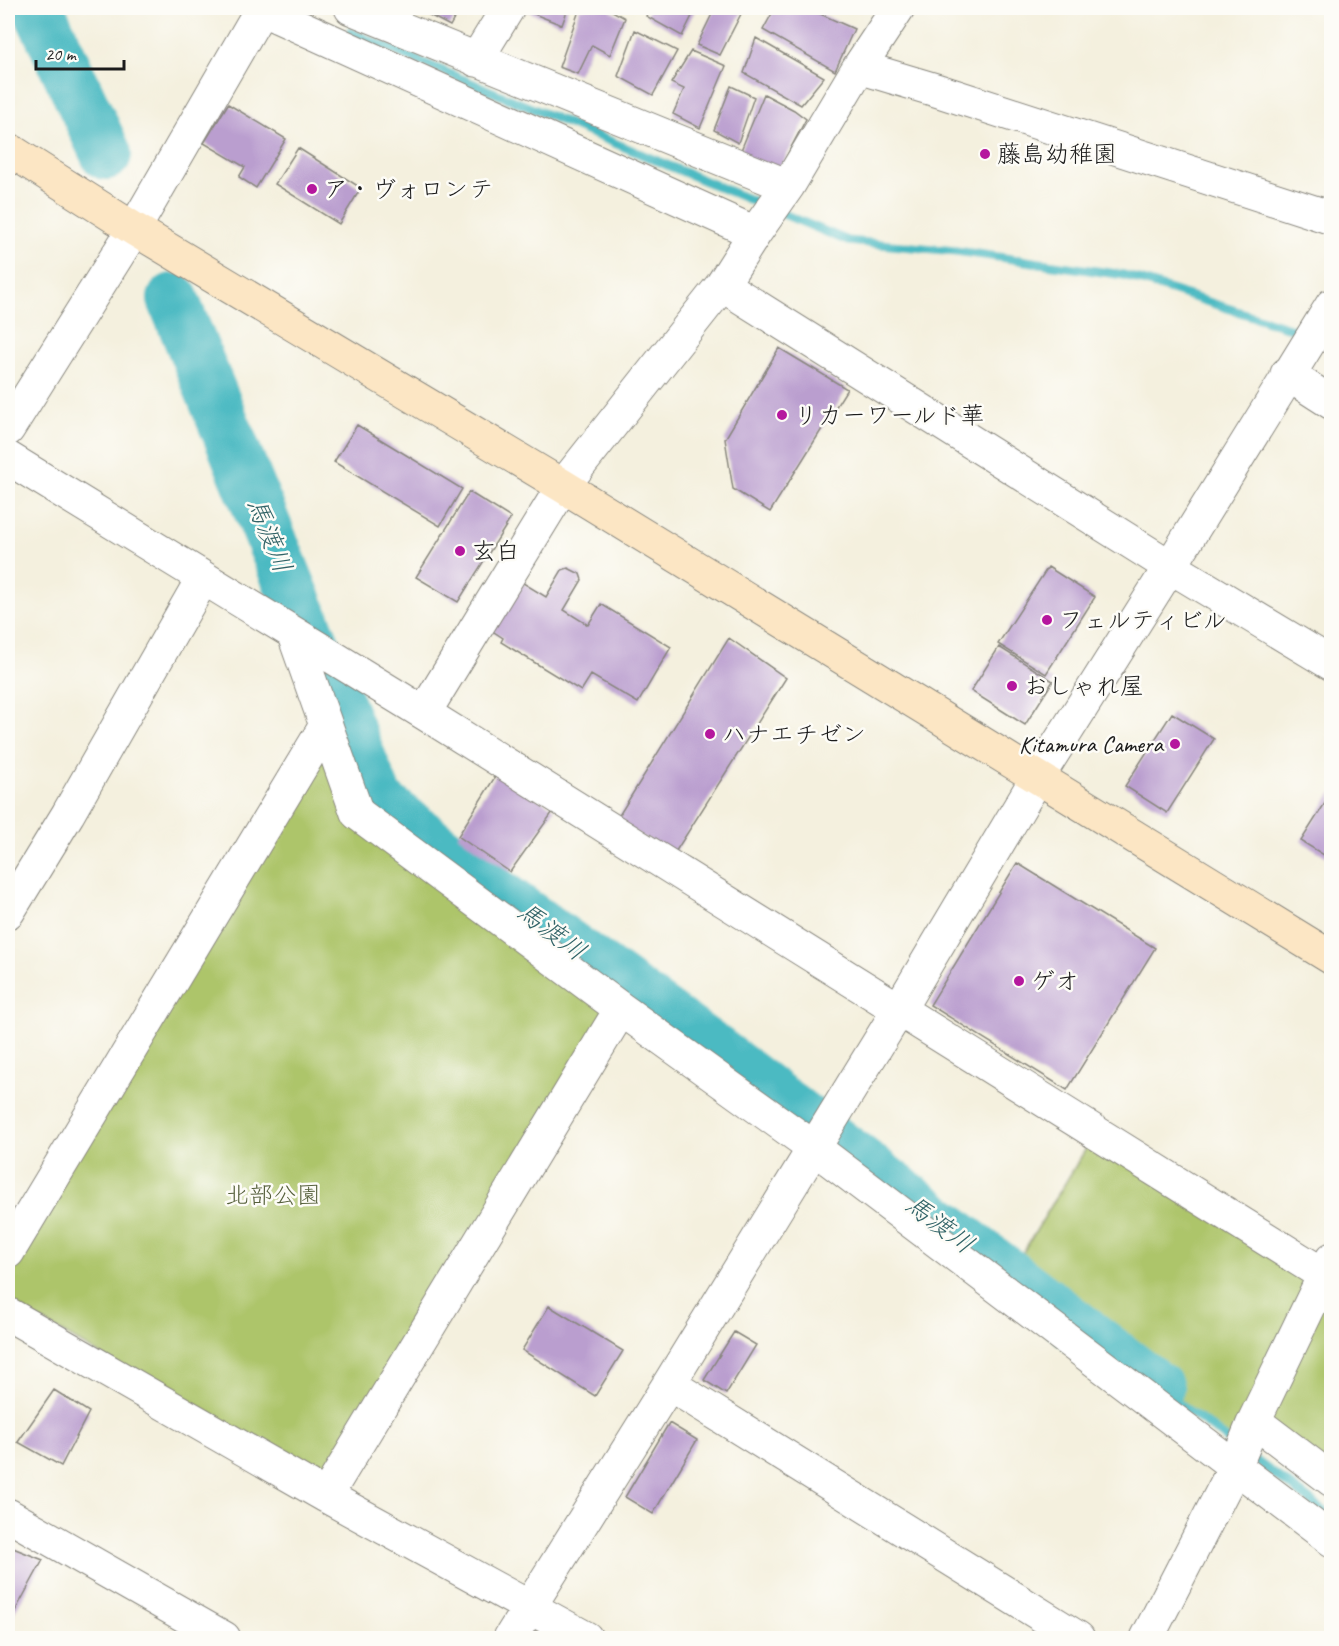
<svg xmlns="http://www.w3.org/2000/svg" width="1339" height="1646" viewBox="0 0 1339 1646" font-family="Caveat,'Klee One',sans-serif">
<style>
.green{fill:#adc56b;stroke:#647044;stroke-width:1.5}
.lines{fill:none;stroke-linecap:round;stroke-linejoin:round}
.stream{stroke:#4bbac2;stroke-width:9}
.river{stroke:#4bbac2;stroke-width:52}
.building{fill:#ba9ecf}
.street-casing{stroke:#88867d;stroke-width:35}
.secondary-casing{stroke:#88867d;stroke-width:35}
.street{stroke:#fff;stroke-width:33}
.secondary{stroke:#fce6c4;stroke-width:33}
.poi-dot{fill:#b5179e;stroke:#fdfcf7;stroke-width:2}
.labels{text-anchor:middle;stroke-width:5;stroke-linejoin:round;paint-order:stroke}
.poi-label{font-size:24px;fill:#1c1c1c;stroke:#fdfcf7;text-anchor:start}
.park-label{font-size:24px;fill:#56603c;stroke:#fdfcf7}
.water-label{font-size:26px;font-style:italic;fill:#316367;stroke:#fdfcf7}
</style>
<rect width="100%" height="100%" fill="#fdfcf7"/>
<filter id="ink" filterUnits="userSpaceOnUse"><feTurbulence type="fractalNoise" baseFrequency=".0167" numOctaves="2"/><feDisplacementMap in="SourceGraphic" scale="12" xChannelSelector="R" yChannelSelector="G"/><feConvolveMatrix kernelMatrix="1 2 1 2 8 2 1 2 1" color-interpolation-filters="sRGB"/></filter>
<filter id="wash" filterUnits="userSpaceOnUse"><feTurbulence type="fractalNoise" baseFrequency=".008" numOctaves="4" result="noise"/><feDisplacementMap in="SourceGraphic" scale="24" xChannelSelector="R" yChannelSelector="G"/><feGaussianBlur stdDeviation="1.35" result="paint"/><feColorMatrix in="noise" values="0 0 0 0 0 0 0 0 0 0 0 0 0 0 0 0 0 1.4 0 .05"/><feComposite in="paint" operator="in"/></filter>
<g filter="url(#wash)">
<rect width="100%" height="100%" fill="#f4f0de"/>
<path class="green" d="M325,732L355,814L615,1011L327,1487L8,1301V1252Z
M1093,1137L1331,1281V1480L1257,1423L1241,1449L1014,1267Z"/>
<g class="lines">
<path class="stream" d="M350,32L848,241L956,251L1124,275L1305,333L1332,339
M1158,1388L1332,1517"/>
<path class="river" d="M38,8L106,154
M173,299L378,801L492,890L714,1050L1158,1388"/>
</g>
<g id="blocks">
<path class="building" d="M416,8H460L450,26Z
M519,8H568L562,25Z
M580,8H607L625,18L610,55L592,45L578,74L559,67Z
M650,8H696L682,36L646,16Z
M715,8H735L743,10L720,55L697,45Z
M775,8H807L854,29L835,71L763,30Z
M635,30L677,51L653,95L618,76Z
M756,38L824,77L801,105L744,73Z
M691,51L726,66L700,128L673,114L684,89L671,83Z
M731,86L754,97L738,143L714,130Z
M764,94L794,110L806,119L778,172L739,155Z
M228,104L286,139L256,188L239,177L245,167L204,143Z
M298,148L361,188L339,224L275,184Z
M779,348L847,389L770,512L733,489L725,439Z
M357,425L462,489L440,526L334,462Z
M469,492L511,518L458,602L416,577Z
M1048,567L1095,597L1046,674L998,644Z
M568,568L580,574L582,580L564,610L588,625L601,604L671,647L638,703L591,675L581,691L501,642L503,638L491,630L520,581L546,597L562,570Z
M729,638L786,678L674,854L615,822Z
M999,647L1053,681L1025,725L971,691Z
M1172,713L1214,739L1167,813L1125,786Z
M498,772L555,809L510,872L458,836Z
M1332,792V860L1301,841Z
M1017,863L1155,948L1067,1090L930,1005Z
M549,1306L623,1351L595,1396L522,1350Z
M734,1332L756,1345L726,1394L704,1380Z
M54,1390L89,1412L61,1466L18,1442Z
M669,1423L697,1440L653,1514L625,1497Z
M8,1546L43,1560L8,1624Z"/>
</g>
</g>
<g filter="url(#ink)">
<use href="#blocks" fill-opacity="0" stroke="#88867d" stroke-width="1.5"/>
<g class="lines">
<defs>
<path id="street" d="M351,8L788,186
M261,9L755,233
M476,60L508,8
M859,67L939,91L1332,218
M722,285L1169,566L1332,664
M1287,374L1332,403
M8,429L134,229L262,8
M8,458L424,713L1332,1280
M294,635L357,813L621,1009L813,1147L1332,1540
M424,713L563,486L722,285L755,233L788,186L859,67L898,8
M8,912L68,814L203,578
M8,1252L325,727
M8,1314L326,1496L586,1638
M669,1384L1078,1638
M1254,1421L1332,1480
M326,1496L621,1009
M8,1515L224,1638
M510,1638L669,1384L898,1011L1037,778L1178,554L1332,305
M1147,1638L1235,1467L1254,1421L1332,1259"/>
<path id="secondary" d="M8,149L134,229L563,486L1332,958"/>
</defs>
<use href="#street" class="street-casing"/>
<use href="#secondary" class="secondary-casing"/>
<use href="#street" class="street"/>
<use href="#secondary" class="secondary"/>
</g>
</g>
<g class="poi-dot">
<circle cx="985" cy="154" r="6"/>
<circle cx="312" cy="189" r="6"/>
<circle cx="782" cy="415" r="6"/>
<circle cx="460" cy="551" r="6"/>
<circle cx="1047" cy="620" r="6"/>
<circle cx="1012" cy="686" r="6"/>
<circle cx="710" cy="734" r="6"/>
<circle cx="1175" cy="744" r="6"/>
<circle cx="1019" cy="981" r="6"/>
</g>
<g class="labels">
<g class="poi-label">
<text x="997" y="162">藤島幼稚園</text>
<text x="324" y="197">ア・ヴォロンテ</text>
<text x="794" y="423">リカーワールド華</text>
<text x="472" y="559">玄白</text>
<text x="1059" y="628">フェルティビル</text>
<text x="1024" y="694">おしゃれ屋</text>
<text x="722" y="742">ハナエチゼン</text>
<text x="1163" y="752" text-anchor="end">Kitamura Camera</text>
<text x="1031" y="989">ゲオ</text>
</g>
<g class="park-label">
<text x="273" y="1203">北部公園</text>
</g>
<g class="water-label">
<text transform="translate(270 535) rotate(68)" y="9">馬渡川</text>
<text transform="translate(552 931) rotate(37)" y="9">馬渡川</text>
<text transform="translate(940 1224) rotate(37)" y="9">馬渡川</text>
</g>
</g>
<rect width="1339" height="1646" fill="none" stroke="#fdfcf7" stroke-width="30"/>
<path d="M36 60v9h88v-9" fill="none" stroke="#1c1c1c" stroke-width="3"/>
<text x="45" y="60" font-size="18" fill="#1c1c1c" stroke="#fdfcf7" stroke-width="4.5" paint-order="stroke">20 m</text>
</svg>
